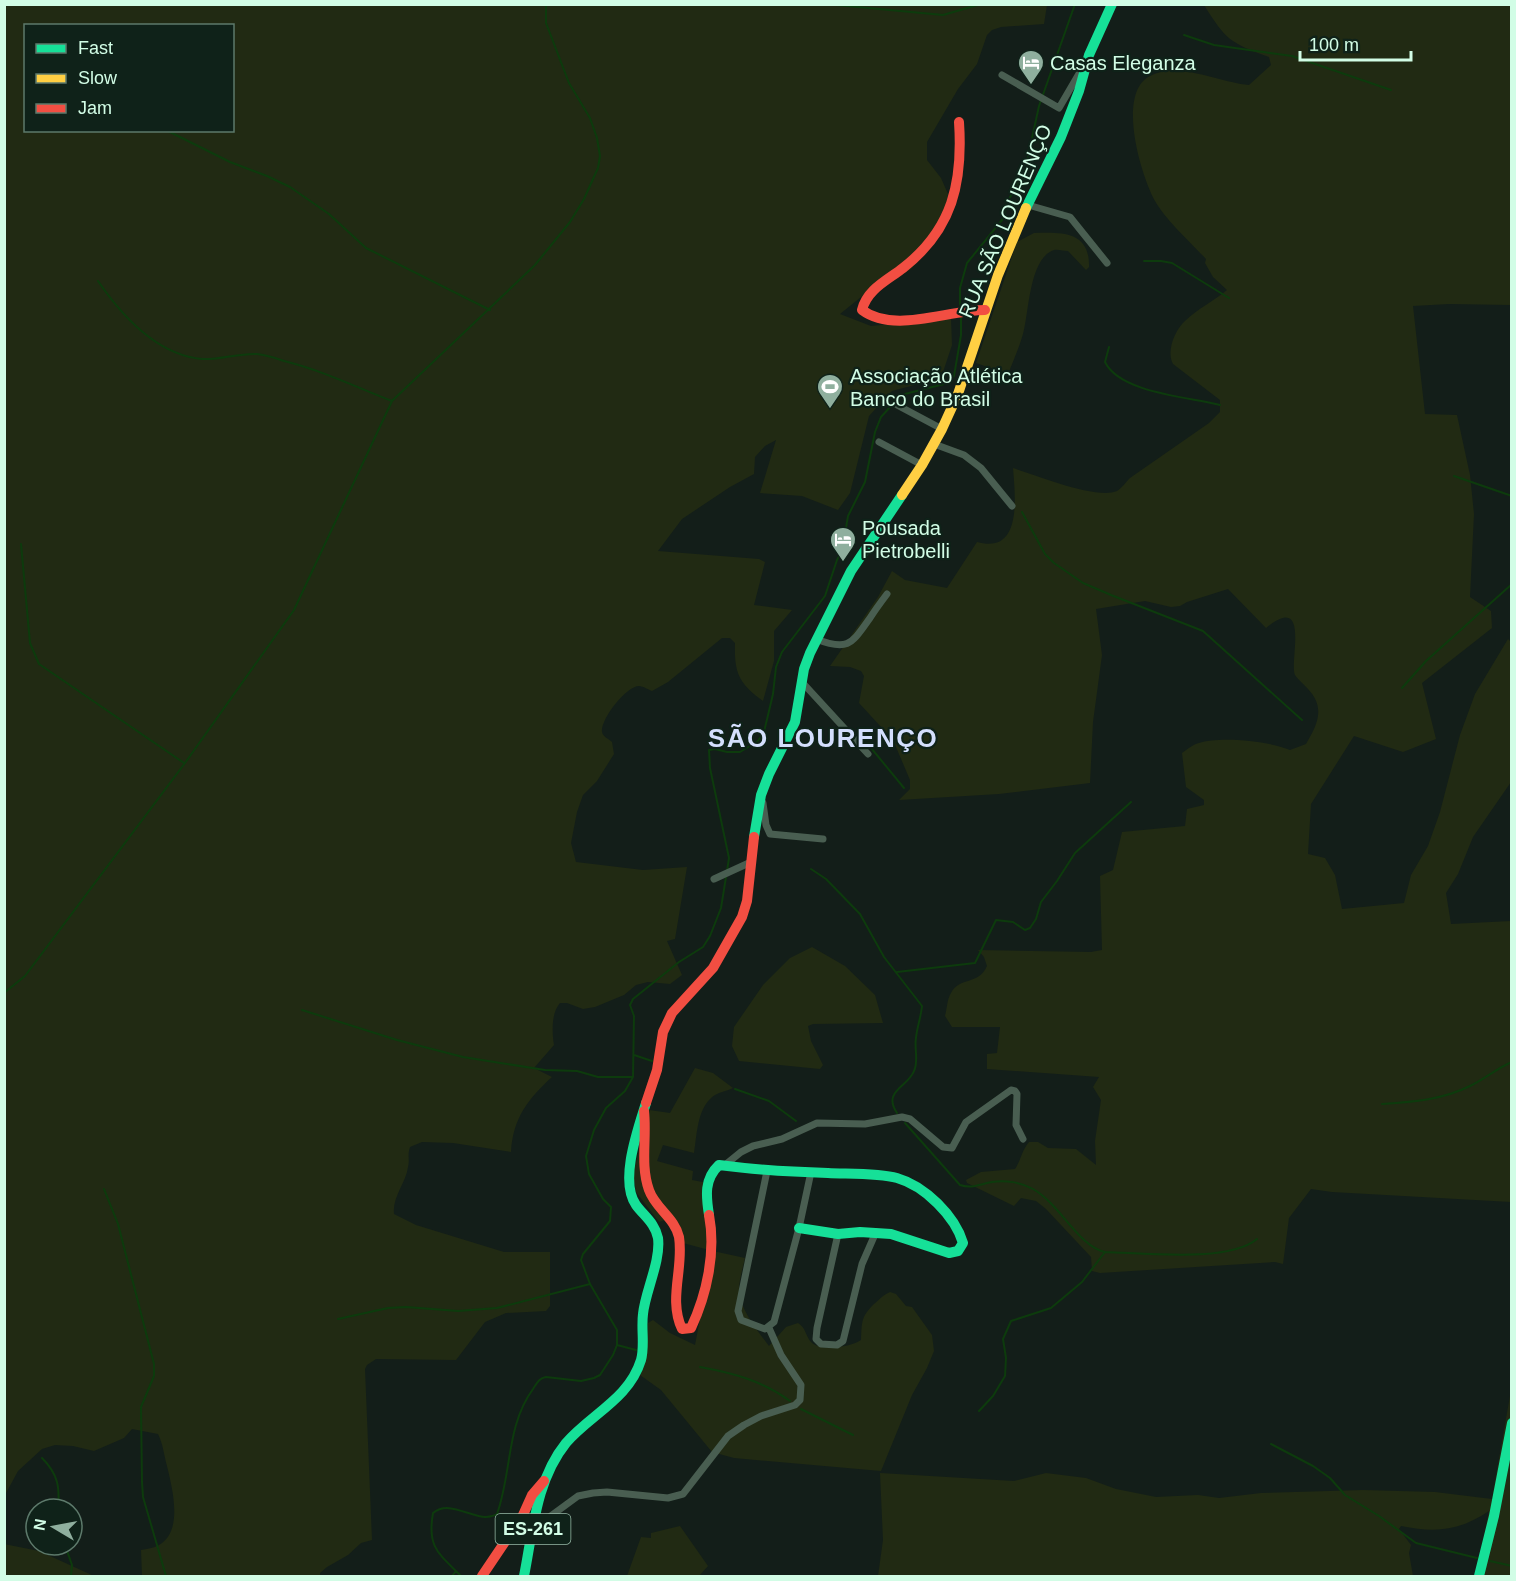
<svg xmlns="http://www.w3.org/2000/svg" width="1516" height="1581" viewBox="0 0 1516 1581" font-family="Helvetica,sans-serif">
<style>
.green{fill:#212a13;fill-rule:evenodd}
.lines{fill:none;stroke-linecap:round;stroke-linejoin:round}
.stream{stroke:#0d3b0d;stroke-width:2}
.street{stroke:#495e51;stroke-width:7}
.fast{stroke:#16e098;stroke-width:10}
.slow{stroke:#ffcf43;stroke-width:10}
.jam{stroke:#f24e42;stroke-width:10}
.labels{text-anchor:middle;stroke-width:4.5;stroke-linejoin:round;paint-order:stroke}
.shield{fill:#0f2219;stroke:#98bba8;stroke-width:1.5}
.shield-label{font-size:18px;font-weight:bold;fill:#d2fde6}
.poi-label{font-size:20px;fill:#d2fde6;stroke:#0f2219;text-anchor:start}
.street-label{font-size:20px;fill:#d2fde6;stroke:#0f2219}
.district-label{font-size:26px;font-weight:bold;letter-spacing:1.5px;fill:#d4dffd;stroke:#0f2219}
</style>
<rect width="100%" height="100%" fill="#131e19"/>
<path class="green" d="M5,5H1047L1044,24L1001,27L992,30L987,35L977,64L958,89L927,142V160L941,178L948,194L945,213L926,252L911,269L899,277L866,293L840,314L871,326L951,318L952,345L941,378L892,391L869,416L850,493L838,510L802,496L760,493L776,440L765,446L755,457L754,474L730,487L682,519L658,551L759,559L765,562L754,605L792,610L774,631V661L763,701C739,684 734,673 735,643L730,638H722L668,682L652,691C649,690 643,686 639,686C626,686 600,720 602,732C603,737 608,738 612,742L614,754L597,781L583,795L577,812L571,843L576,862L643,870L687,867L675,939L667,941L682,975L670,984L648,982L636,985L624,995L595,1007L583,1009L567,1003H560C551,1013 552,1033 554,1045L534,1068L552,1077C528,1099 513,1118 511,1152L453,1143L422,1142L410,1147C407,1156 410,1159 408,1167C406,1183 392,1197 394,1214L416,1225L504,1252H550V1306L546,1311L506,1313L485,1322L456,1360L376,1359L367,1365L365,1369L372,1540L361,1543L348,1555L327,1567L320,1573V1576H142L141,1550C147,1549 154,1548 159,1545C184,1531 172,1487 167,1466C164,1455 163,1444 158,1434L132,1429L124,1438L94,1451L73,1446L55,1445L42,1449L18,1471L5,1495ZM26,26H232V130H26Z
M1204,5H1511V305L1449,304L1413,306L1425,414L1457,415L1470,475L1474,514L1470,597L1491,611L1492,628L1422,683L1436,739L1403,752L1354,736L1311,804L1308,854L1325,858L1335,875L1342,909L1404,903L1411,875L1428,846L1440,812L1460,735L1475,694L1508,639L1511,642V782L1473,837L1458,874L1446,893L1451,924L1511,921V1202L1332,1192L1311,1189L1289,1218L1283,1264L1275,1262L1100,1273L1092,1271L1091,1257L1046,1209L1036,1201L1021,1198L1014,1206L967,1183L966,1180L981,1172L1015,1169C1021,1160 1022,1150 1029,1142H1038L1048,1148L1076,1149L1096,1165L1095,1141L1101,1100L1093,1087L1099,1077L987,1069V1054L997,1053L1000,1027H952L945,1016C947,1009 947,999 951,993C960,976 978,986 987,966L984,957L978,950L1091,952L1102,950L1100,876L1113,870L1122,832L1185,826L1187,809L1204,805V800L1186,787L1182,753C1188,749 1192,745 1199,743C1220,736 1269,741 1290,750L1306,744C1317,725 1326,708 1308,689C1304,684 1298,680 1295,675C1289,662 1311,591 1266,628L1228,589L1187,602L1180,606L1171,607L1145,601L1096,609L1102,655L1093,722L1090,783L999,794L899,800L910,789V780L893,740L859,703L864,676L861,671L850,667L830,666L878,597L892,571L905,580L947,588L977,542C1023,555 1015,495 1013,468C1035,475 1097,500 1117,491C1122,488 1126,482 1130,478L1209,423L1220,412V400L1173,364C1166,351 1175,330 1185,321C1197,309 1214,301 1227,290L1213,277L1205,263L1206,259C1191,243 1165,219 1155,201C1141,176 1116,93 1150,76C1179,61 1220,83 1249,85L1271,65L1269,57C1230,43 1226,40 1204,5Z
M1034,233C1062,232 1090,231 1089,267L1086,270L1068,251C1064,251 1058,249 1054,250C1029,258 1029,313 1023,334C1019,348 1013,361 1008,374L976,363L1017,242Z
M812,947L845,966L875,995L883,1023L813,1024L808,1026L811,1041L823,1065L820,1069L739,1061L732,1046L734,1027L763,985L790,958Z
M695,1068L713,1073L733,1088C727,1091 720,1092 715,1095C697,1106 697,1135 694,1153L663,1145L657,1161L693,1171L692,1180L708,1183L713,1210V1251L745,1258C743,1267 740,1277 739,1287C738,1307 757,1330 769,1346L786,1327L798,1323C806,1328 805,1335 811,1342C820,1352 851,1347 861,1340C862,1321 861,1317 874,1304C880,1299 883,1295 890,1292L896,1294L906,1306L912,1307L932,1335L934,1351L927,1368L912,1395L881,1471L734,1458L712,1452L661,1390L640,1375L646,1358L648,1323L653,1320L670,1333L695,1345L713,1251L683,1243L674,1217L659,1222L636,1192L633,1174L649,1110L670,1113Z
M1511,1390V1576H1476L1489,1511C1459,1531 1436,1533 1401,1526L1399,1529L1411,1545L1409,1553L1413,1576H878L883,1540L880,1473L1014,1481L1046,1473L1086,1478L1116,1489L1156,1497L1198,1495L1219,1498L1261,1493L1363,1490L1435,1492L1492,1499Z
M680,1526L708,1566L699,1576H627L641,1537L651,1538V1533Z
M4,1544L39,1551L94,1576H5Z"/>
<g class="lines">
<path class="stream" d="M826,4L943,15L981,4
M58,24L60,26
M1184,35L1214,45L1292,56L1391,90
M166,130L230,162L267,176L290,187L329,214L366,248L490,310
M1144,261H1161L1172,263L1229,298
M98,281C122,316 157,355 202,359C220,360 239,353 257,354C266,355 276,358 284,361C321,370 356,387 392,401
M960,307V288L967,263L1002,220L1009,199L1019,182L1027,161L1039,106L1075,4
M1109,347L1105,362C1120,393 1189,397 1220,405
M1454,476L1512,496
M1022,512L1045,554L1054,563L1083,583L1111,595L1203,631L1302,720
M21,544L30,643L39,664L184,763
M1402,688L1426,661L1512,584
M867,743L904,788
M811,869L826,879L860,914L884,957L922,1006C921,1017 917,1027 916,1038C914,1049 919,1060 914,1071C908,1087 882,1091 897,1113
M727,871L729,858L710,768L709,750L715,749L727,752H740L758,741L764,732L773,694L776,667L782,652L825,596L837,560L842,551L848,516L865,482L875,432L881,417L901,395L948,383L954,376L961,335V315
M897,972L975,963L996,920L1013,922L1025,930L1030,928L1036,919L1041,902L1057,881L1075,853L1131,802
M4,993L25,976L185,763L294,610L392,401L535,265L570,222L584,199L598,168L600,156L597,138L590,118L569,83L546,23V4
M302,1010L397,1040L463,1057L545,1070L577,1071L598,1077H632
M634,1055L652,1061
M735,1089L769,1101L796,1121
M1382,1104C1412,1102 1442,1100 1470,1086C1485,1079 1497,1068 1512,1062
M905,1123L960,1185C972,1189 980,1184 992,1182C1005,1180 1021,1182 1033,1189C1060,1204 1079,1247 1105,1252C1144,1253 1228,1263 1257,1239
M104,1189L118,1224L154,1364V1376L141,1407L142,1482L143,1497L166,1576
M338,1319L388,1308L406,1307L458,1311L497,1308L590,1284
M617,1345L636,1350
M700,1367C733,1373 763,1381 790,1401
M801,1409L853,1435
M979,1411L993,1396L1005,1376L1006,1358L1003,1339L1011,1321L1051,1308L1082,1282L1105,1252
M1271,1444L1313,1466L1330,1478L1345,1495L1379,1516L1416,1543L1477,1558
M42,1458C58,1474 60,1487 58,1509
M65,1545L72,1565L71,1576
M1490,1561L1512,1566
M452,1576L456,1571
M461,1576C438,1553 427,1547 433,1513C452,1497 478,1526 497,1514C512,1472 506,1426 533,1389C537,1383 539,1378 546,1377L581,1381L594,1378L600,1375L613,1355L617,1345V1330L590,1284L581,1260L583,1254L610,1221L611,1207L603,1199L589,1174L586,1156L594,1130L606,1108L625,1091L633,1077L634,1016L630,1005L633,999L679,962L703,947L710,936L721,908L726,877"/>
<path class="street" d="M1002,75L1059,108L1080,72
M1028,205L1070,217L1107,263
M897,405L942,429
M879,442L922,465
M934,444L964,455L981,468L1012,506
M816,639C849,652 852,643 870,618C875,610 881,602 887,594
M801,681L868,754
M763,803L766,825L770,834L823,839
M714,879L751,862
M725,1165L741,1152L753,1146L782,1139L817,1123L865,1124L902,1117L910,1119L943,1147L952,1148L966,1122L1011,1090L1015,1091L1017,1094L1016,1125L1023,1139
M767,1171L738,1311L741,1320L765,1329L774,1322L799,1228L811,1172
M838,1234L817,1328L816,1339L821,1344L837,1345L843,1341L862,1264L876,1232
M533,1529L578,1496L593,1493L607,1492L668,1498L683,1494L728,1436L744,1425L761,1416L795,1405L800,1400L801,1385L781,1355L769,1328"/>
<path class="fast" d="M1026,208L1061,137L1079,91L1089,55L1112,4
M754,837L761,795L769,774L795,722L804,669L810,653L851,571L902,495
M709,1215C706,1196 704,1179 719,1165C756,1170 792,1172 828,1173C848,1174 879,1173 897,1178C925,1186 955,1216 963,1243L958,1251L949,1253L891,1234L860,1232L838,1234L799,1228
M524,1576C533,1531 536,1480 566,1443C591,1414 629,1399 641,1360C645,1346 641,1329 643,1314C645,1292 661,1261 658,1238C655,1223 644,1216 636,1205C619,1181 638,1129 646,1103
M1479,1576L1494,1516L1512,1423"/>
<path class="slow" d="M902,495L922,465L942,429L958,394L998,275L1026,208"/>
<path class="jam" d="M959,122C963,182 953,229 903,268C888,280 867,289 862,310C894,334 947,310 985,310
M646,1103L657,1070L663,1032L672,1013L713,968L742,917L747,901L754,837
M644,1111C647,1137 640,1165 649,1190C655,1208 675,1218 679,1237C684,1268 668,1299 682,1329L691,1328C707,1294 716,1252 709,1215
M482,1576L523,1515L532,1495L544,1481"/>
</g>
<defs>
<symbol id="hotel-pin" viewBox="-11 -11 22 30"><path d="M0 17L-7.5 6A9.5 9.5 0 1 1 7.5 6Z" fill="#8faf9e" stroke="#0f2219"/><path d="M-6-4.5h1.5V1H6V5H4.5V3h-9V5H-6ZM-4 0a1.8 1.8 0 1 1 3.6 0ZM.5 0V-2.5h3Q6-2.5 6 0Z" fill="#fff"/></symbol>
<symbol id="stadium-pin" viewBox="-11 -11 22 30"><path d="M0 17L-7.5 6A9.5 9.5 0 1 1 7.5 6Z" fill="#8faf9e" stroke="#0f2219"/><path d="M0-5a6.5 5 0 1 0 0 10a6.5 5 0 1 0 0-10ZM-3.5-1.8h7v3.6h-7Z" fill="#fff"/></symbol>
</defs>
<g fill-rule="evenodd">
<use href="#hotel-pin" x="1016" y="48" width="30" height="40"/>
<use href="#stadium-pin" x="815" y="372" width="30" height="40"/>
<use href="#hotel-pin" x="828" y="525" width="30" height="40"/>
</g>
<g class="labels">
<rect class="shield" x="495.5" y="1514" width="75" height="30" rx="4.5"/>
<g class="shield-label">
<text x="533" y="1535">ES-261</text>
</g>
<g class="poi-label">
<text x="1050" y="70">Casas Eleganza</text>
<text x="850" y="383">Associação Atlética<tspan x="850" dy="23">Banco do Brasil</tspan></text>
<text x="862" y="535">Pousada<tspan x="862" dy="23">Pietrobelli</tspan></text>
</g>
<g class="street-label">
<text transform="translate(1005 221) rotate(-67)" y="7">RUA SÃO LOURENÇO</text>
</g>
<g class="district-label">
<text x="823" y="747">SÃO LOURENÇO</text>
</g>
</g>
<rect width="1516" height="1581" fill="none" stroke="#d2fde6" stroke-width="12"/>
<rect x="24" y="24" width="210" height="108" fill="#0f2219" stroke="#5d7a6b" stroke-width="1.5"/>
<rect x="36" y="44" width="30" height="9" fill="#16e098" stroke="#5d7a6b" stroke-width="1.5"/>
<text x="78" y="54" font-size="18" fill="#d2fde6">Fast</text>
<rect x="36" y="74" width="30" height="9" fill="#ffcf43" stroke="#5d7a6b" stroke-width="1.5"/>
<text x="78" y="84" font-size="18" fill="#d2fde6">Slow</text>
<rect x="36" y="104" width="30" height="9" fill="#f24e42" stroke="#5d7a6b" stroke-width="1.5"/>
<text x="78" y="114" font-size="18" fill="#d2fde6">Jam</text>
<g transform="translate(54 1527) rotate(280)"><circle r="28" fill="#0f2219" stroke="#5d7a6b" stroke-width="1.5"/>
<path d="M0-4.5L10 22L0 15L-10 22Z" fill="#8faf9e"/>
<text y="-9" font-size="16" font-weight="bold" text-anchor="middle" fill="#d2fde6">N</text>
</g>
<path d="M1300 51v9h111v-9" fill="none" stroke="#d2fde6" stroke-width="3"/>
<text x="1309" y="51" font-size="18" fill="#d2fde6" stroke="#0f2219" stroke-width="4.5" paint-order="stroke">100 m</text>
</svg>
